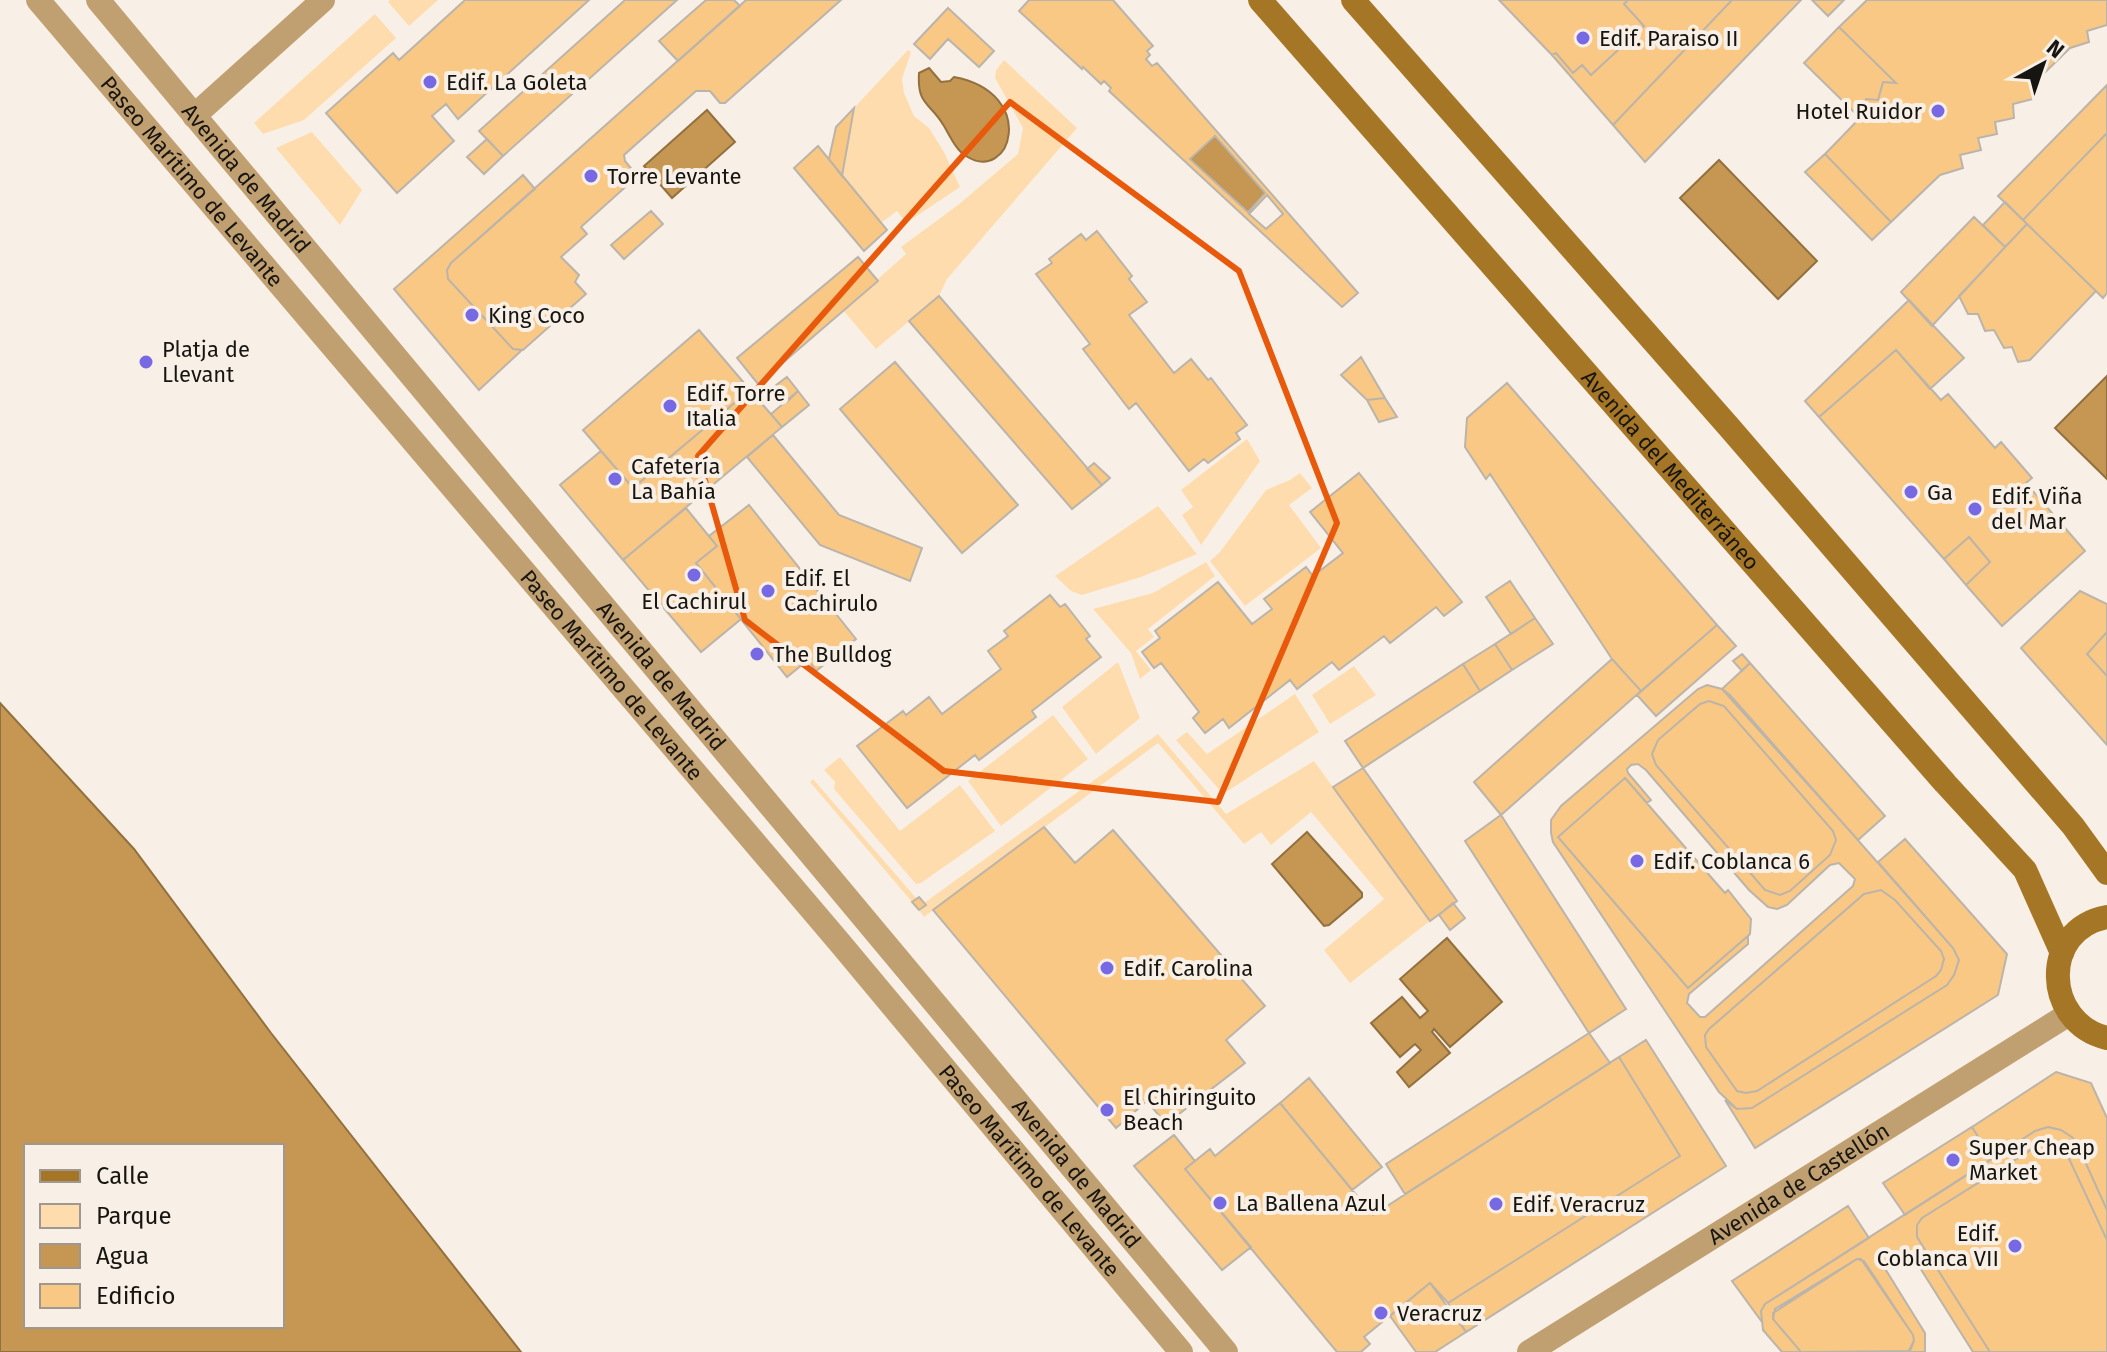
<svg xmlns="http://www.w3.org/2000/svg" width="2107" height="1352" viewBox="0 0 2107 1352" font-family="'Fira Sans',sans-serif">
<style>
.green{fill:#ffdcae}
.water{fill:#c69753;stroke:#92703f;stroke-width:2;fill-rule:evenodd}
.building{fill:#f9c884;stroke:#bbb4aa;stroke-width:2;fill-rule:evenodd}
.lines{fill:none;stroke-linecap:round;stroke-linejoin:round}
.street{stroke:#c09f71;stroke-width:24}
.secondary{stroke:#a67627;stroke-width:24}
.marked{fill:none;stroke:#e8590c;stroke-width:6;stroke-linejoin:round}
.poi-dot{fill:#7769e4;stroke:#f8f0e6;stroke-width:3}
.labels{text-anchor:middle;stroke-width:8;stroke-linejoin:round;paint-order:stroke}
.poi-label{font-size:22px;fill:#171511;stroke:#f8f0e6;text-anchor:start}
.street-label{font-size:22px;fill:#171511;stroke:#f8f0e6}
</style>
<rect width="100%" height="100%" fill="#f8f0e6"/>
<path class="green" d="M390,0H438L409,26L388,2Z
M375,14L396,38L304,120L263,134L254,123Z
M908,50L911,52L902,79L904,93L914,116L929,128L944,152L960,187L906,223L897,211L881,223L842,176L854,108Z
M1004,60L1077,128L947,279L939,296L876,349L843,310L906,254L901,247L958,205L1018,154L1023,128L995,78L996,70Z
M312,132L362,190L340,225L276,148Z
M1247,439L1260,461L1201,545L1182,515L1193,507L1181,490Z
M1300,473L1312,488L1289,505L1321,548L1245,606L1210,561L1220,552L1266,490L1290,480Z
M1158,506L1197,554L1141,577L1082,595L1071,591L1055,576Z
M1206,562L1215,576L1148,629L1154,637L1136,651L1151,670L1140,679L1131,653L1093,609L1153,593Z
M1118,662L1140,718L1096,754L1062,707Z
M1354,666L1376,695L1330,724L1312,695Z
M1295,694L1319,732L1223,794L1176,740L1187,732L1207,754Z
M1053,715L1088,759L1001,826L968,781Z
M1158,734L1226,814L1314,761L1430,921L1350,983L1324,950L1384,899L1311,812L1271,845L1261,832L1244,844L1158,743L924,917L919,910L925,906L924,903Z
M840,757L900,831L960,785L995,831L921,883L916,884L834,789L835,782L824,770Z
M813,779L917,899L912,902L810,782Z"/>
<path class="water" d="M929,68L941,82L950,81L954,77C1039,93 1011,185 966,156C956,150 950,136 944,126C930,102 917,106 919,73Z
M707,110L735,142L672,198L644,166Z
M1215,136L1265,193L1248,212L1190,159Z
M1719,160L1817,261L1778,299L1680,198Z
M2107,376V479L2055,428Z
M0,703L134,849L271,1033L521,1352H0ZM26,1146H282V1326H26Z
M1307,832L1362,893V897L1329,925L1324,926L1272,864Z
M1447,938L1502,1002L1450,1047L1434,1029L1432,1032L1450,1053L1409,1087L1397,1072L1421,1050L1415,1044L1400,1057L1371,1023L1402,997L1420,1018L1428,1011L1400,979Z"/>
<path class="building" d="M465,0H589L458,119L446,104L432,116L454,141L397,193L326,113L393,53L399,60Z
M625,0H677L503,156L479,131Z
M706,0H734L740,6L678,61L659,41Z
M746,0H841L725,103H720L710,91H696L624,155L625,161L634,172L632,181L581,227L587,234L561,257L579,275L575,282L586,294L523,350L513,349L448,279L447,270L451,263Z
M1029,0H1113L1153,46L1147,51L1150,55L1146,59L1152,66L1157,63L1358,293L1342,307L1109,91L1111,88L1104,81L1101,84L1083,67L1082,69L1019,11ZM1215,136L1265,193L1248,212L1190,159ZM1267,195L1283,214L1266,229L1249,214Z
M1499,0H1628L1624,4L1644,26L1591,75L1582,65L1573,73L1556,53L1552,55Z
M1628,0H1732L1613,125L1552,55L1556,53L1573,73L1582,65L1591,75L1644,26L1624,4Z
M1732,0H1801L1645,162L1613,125Z
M1812,0H1844L1828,16Z
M1867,0H2107V25L2087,31L2089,42L2070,48L2031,86L2033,99L2013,104L2014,118L1995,122L1997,134L1978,138L1981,150L1960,155L1963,168L1940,175L1891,222L1825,154L1860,118L1866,99L1878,100L1883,82L1896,83L1839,27Z
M948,8L994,51L979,67L948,39L930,59L914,44Z
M1839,27L1896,83L1883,82L1878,100L1866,99L1860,118L1804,63Z
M2107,85V133L2023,220L1998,196Z
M854,108L842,176L829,159L836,127Z
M2107,133V293L2103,298L2023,220Z
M487,139L503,156L484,174L467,157Z
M818,146L887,230L864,251L794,168Z
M1825,154L1891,222L1872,240L1805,172Z
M523,175L535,189L451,263L447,270L448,279L513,349L522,350L479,390L394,289Z
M2005,202L2027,224L2005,247L1983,225Z
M651,211L663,224L624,259L611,245Z
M1974,217L2005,247L1932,326L1901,292Z
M2027,224L2096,291L2030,360L2018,362L2012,347L2004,348L1994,330L1985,331L1978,314H1968L1959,296Z
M1097,231L1132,276L1129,279L1147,302L1129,315L1174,373L1191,359L1208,380L1211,378L1247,425L1236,433L1240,439L1208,463L1204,459L1189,471L1136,403L1129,409L1083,349L1090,344L1036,274L1052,263L1049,259L1081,234L1086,240Z
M858,257L878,281L758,384L737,358Z
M939,296L1102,485L1072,509L909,321Z
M1909,300L1964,358L1930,389L1896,350L1819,417L1805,401Z
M699,330L750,390L633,488L583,430Z
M1896,350L1941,400L1948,394L1995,448L2001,442L2032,478L2026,483L2085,551L2002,626L1966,585L1990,562L1969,537L1944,559L1819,417Z
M1361,357L1385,398L1367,400L1341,375Z
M895,362L1018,505L962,553L840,409Z
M787,377L798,391L787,402L775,386Z
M1507,383L1717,625L1641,691L1612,659L1490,474L1486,479L1465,447L1467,418Z
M750,390L782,427L623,560L560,485L601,451L633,488Z
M798,391L809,405L782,427L771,414Z
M1385,398L1397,417L1379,422L1367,400Z
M773,435L839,515L922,548L910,581L820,545L747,457Z
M1094,463L1110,478L1102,485L1087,469Z
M1359,473L1462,602L1444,616L1436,607L1390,643L1384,636L1339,670L1332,662L1297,689L1290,680L1229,728L1223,719L1205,733L1193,718L1199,712L1161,663L1154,668L1142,652L1160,638L1155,631L1218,582L1252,624L1272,609L1264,599L1306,567L1313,576L1343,553L1310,512Z
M749,505L856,639L816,671L808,660L787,677L696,563L717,546L709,536Z
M686,508L717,546L696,563L741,619L701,652L623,560Z
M1969,537L1990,562L1966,585L1944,559Z
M1510,581L1535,618L1511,634L1486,597Z
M2080,591L2107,604V632L2087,654L2107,676V745L2021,648Z
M1050,595L1060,607L1065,604L1090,636L1086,639L1101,657L1032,711L1036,717L979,760L975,755L907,808L857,746L903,711L906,715L929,697L942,714L1001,669L988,651L1008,636L1004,631Z
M1535,618L1553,644L1512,670L1495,644Z
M1717,625L1736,646L1656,716L1637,695Z
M2107,632V676L2087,654Z
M1495,644L1512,670L1480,691L1463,664Z
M1742,654L1750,663L1742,671L1733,661Z
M1612,659L1641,691L1501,815L1474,782Z
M1750,663L1885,816L1858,840L1722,689Z
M1463,664L1480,691L1363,768L1345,741Z
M1707,685L1722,689L1730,695L1953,948L1959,960L1954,975L1947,985L1752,1108L1737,1109L1719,1092L1553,842L1551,833V820L1561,806L1698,689ZM1709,701L1724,706L1833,831L1836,840L1830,855L1790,891L1780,895L1765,890L1656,765L1652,754L1658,740L1700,704ZM1638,764L1646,770L1749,890L1768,907L1777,909L1787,905L1830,865L1839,863L1855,879L1853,886L1705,1017H1700L1687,1003L1689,994L1748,944V936L1688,988L1558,837L1625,778L1647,803L1651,800L1628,773L1627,769L1631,765ZM1881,890L1895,900L1941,951L1944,959L1941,970L1936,976L1757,1091L1746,1093L1737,1091L1706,1047L1705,1035L1709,1029L1864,894Z
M1709,701L1724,706L1833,831L1836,840L1830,855L1790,891L1780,895L1765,890L1656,765L1652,754L1658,740L1700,704Z
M1363,768L1457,901L1430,921L1333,787Z
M1625,778L1717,884L1725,893L1728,890L1751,919L1750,934L1688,988L1558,837Z
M1501,815L1626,1009L1589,1033L1465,841Z
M1044,827L1075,863L1113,830L1265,1006L1226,1040L1245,1063L1166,1124L1147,1101L1116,1128L933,910Z
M1905,839L2007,954L1998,995L1755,1148L1725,1100L1737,1109L1752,1108L1947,985L1954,975L1959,960L1953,948L1878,862Z
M1881,890L1895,900L1941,951L1944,959L1941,970L1936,976L1757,1091L1746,1093L1737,1091L1706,1047L1705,1035L1709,1029L1864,894Z
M919,897L926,905L919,910L912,902Z
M1453,903L1465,918L1450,930L1439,915Z
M1589,1033L1610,1063L1405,1194L1386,1164Z
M1646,1040L1726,1166L1466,1332L1448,1303L1680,1156L1619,1057Z
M1619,1057L1680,1156L1448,1303L1430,1283L1364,1337L1370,1344L1361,1352H1337L1185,1169L1210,1149L1215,1156L1280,1103L1373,1215Z
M2056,1072L2091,1083L2107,1118V1210L2078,1146L2073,1138L2061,1130L2048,1127L2035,1131L1992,1159L1972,1127Z
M1309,1078L1382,1167L1352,1190L1280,1103Z
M1972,1127L1992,1159L1905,1215L1883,1183Z
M2048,1127L2061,1130L2073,1138L2078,1146L2107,1210V1240L2065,1150L2051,1141L2042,1143L1922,1218L1917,1225V1237L1990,1352H1973L1910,1252L1905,1250L1887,1259L1884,1267L1925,1333V1352H1908L1914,1341L1913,1335L1861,1259H1857L1775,1309L1773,1319L1801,1352H1782L1763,1330L1761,1311L1765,1304L2035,1131Z
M1174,1135L1195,1161L1185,1169L1251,1247L1222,1270L1134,1166Z
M2051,1141L2065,1150L2107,1240V1352H1990L1917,1237V1225L1922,1218L2042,1143Z
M1848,1206L1869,1238L1765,1304L1761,1311L1762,1322L1732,1281Z
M1857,1259L1864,1261L1913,1335L1914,1341L1910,1351L1801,1352L1773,1319V1313Z
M1430,1283L1466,1332L1435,1352H1416L1390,1316Z"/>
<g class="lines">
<g class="street">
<path id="s1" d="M38,0L840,943L1181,1352"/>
<path id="s2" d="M98,0L1226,1352"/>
<path d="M194,116L323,0"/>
<path id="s3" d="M1529,1352L2069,1014"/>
</g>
<g class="secondary">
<path id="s4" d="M1260,0L1945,783L2025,870L2062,953"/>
<path d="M1353,0L1729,427L2073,826L2107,873"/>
<path d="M2107,917C2040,929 2043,1023 2107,1038"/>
</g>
</g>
<path class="marked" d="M1010,102L1239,271L1337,523L1218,802L944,771L745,620L698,456Z"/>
<g class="poi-dot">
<circle cx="1583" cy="38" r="8"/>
<circle cx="430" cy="82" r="8"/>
<circle cx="1938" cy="111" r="8"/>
<circle cx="591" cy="176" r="8"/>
<circle cx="472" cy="315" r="8"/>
<circle cx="146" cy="362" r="8"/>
<circle cx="670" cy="406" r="8"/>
<circle cx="615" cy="479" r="8"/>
<circle cx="1911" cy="492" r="8"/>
<circle cx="1975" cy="509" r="8"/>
<circle cx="694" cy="575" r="8"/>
<circle cx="768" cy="591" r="8"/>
<circle cx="757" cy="654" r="8"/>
<circle cx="1637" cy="861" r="8"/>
<circle cx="1107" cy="968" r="8"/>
<circle cx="1107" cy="1110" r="8"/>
<circle cx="1953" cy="1160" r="8"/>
<circle cx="1220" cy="1203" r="8"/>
<circle cx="1496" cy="1204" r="8"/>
<circle cx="2015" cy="1246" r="8"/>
<circle cx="1381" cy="1313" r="8"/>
</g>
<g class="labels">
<g class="poi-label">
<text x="1599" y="46">Edif. Paraiso II</text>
<text x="446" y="90">Edif. La Goleta</text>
<text x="1922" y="119" text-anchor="end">Hotel Ruidor</text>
<text x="607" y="184">Torre Levante</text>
<text x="488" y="323">King Coco</text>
<text x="162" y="357">Platja de<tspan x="162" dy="25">Llevant</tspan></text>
<text x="686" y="401">Edif. Torre<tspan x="686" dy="25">Italia</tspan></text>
<text x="631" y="474">Cafetería<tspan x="631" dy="25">La Bahía</tspan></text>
<text x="1927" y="500">Ga</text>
<text x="1991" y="504">Edif. Viña<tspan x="1991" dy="25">del Mar</tspan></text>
<text x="784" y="586">Edif. El<tspan x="784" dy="25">Cachirulo</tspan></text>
<text x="694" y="609" text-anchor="middle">El Cachirul</text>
<text x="773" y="662">The Bulldog</text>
<text x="1653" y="869">Edif. Coblanca 6</text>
<text x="1123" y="976">Edif. Carolina</text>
<text x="1123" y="1105">El Chiringuito<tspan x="1123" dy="25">Beach</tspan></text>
<text x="1969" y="1155">Super Cheap<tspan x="1969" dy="25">Market</tspan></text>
<text x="1236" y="1211">La Ballena Azul</text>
<text x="1512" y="1212">Edif. Veracruz</text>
<text x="1999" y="1241" text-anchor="end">Edif.<tspan x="1999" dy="25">Coblanca VII</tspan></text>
<text x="1397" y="1321">Veracruz</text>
</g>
<g class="street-label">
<text dy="8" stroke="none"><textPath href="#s2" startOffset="232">Avenida de Madrid</textPath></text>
<text dy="8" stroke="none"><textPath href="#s1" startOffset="238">Paseo Marítimo de Levante</textPath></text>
<text dy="8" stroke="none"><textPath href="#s4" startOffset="624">Avenida del Mediterráneo</textPath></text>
<text dy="8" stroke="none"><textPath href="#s1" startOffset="886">Paseo Marítimo de Levante</textPath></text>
<text dy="8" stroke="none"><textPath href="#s2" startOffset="880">Avenida de Madrid</textPath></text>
<text dy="8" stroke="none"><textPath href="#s1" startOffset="1534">Paseo Marítimo de Levante</textPath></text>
<text dy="8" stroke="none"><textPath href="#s2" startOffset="1528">Avenida de Madrid</textPath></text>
<text dy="8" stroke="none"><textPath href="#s3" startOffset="318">Avenida de Castellón</textPath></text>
</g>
</g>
<rect x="24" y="1144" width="260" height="184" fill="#f8f0e6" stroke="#9e9891" stroke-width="2"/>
<rect x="40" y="1170" width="40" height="12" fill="#a67627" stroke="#9e9891" stroke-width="2"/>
<text x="96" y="1184" font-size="24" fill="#171511">Calle</text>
<rect x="40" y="1204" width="40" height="24" fill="#ffdcae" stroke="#9e9891" stroke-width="2"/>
<text x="96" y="1224" font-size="24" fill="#171511">Parque</text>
<rect x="40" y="1244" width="40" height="24" fill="#c69753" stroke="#9e9891" stroke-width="2"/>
<text x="96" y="1264" font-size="24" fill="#171511">Agua</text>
<rect x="40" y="1284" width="40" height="24" fill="#f9c884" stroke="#9e9891" stroke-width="2"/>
<text x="96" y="1304" font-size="24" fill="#171511">Edificio</text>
<g transform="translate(2043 64) rotate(40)" stroke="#f8f0e6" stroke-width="6" paint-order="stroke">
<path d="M0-6L14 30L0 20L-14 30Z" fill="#171511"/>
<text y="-12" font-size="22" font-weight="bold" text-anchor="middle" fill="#171511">N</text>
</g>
</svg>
